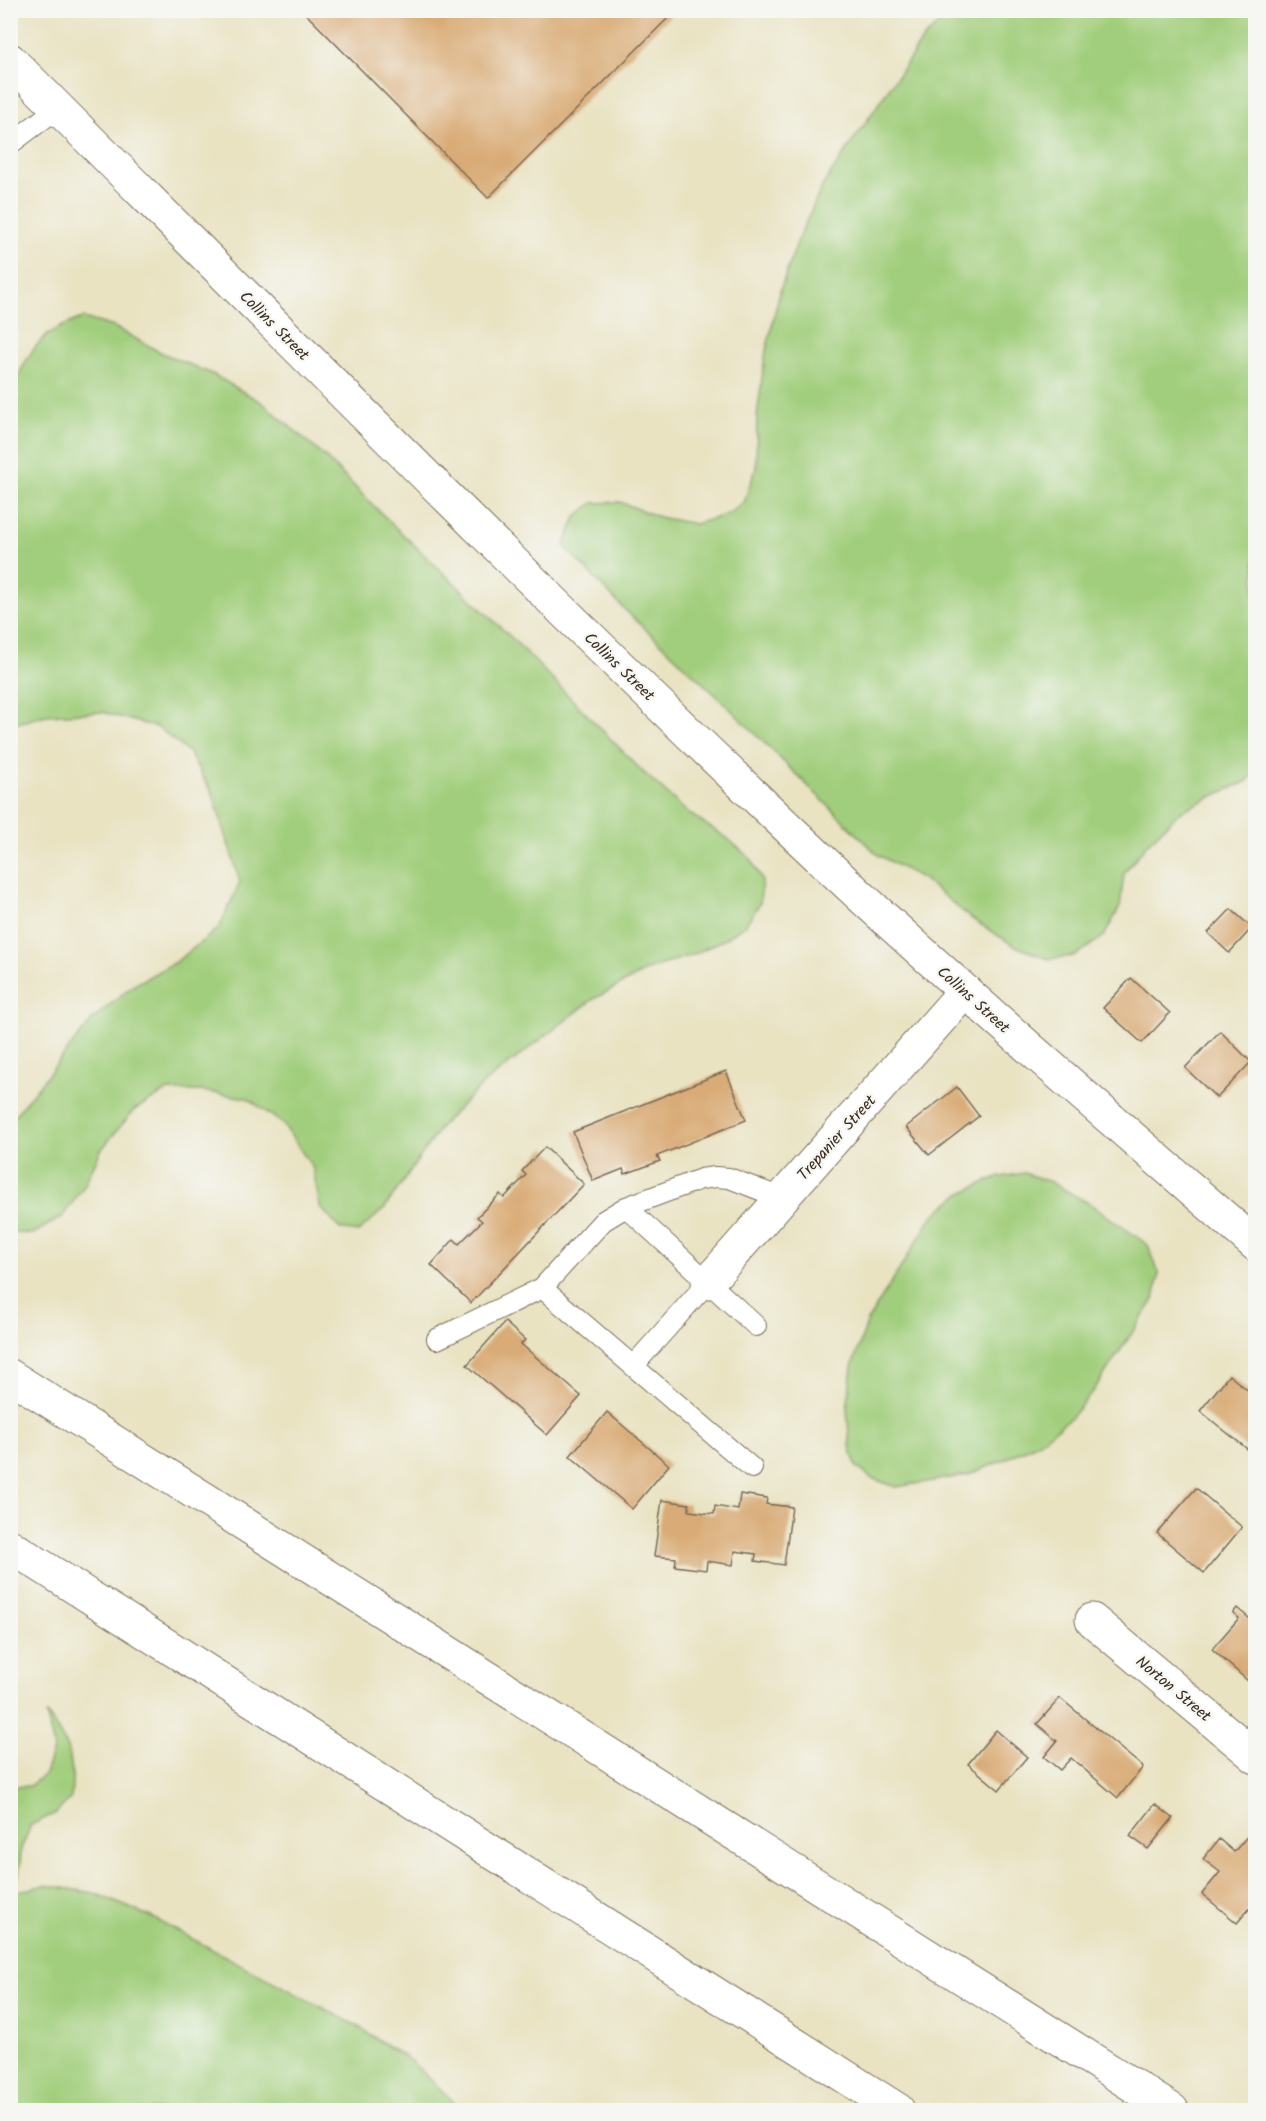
<svg xmlns="http://www.w3.org/2000/svg" width="1266" height="2121" viewBox="0 0 1266 2121" font-family="Kalam,sans-serif">
<style>
.green{fill:#a1ce7c;stroke:#6e7c4d;stroke-width:1.5}
.building{fill:#d9ab76}
.lines{fill:none;stroke-linecap:round;stroke-linejoin:round}
.service-casing{stroke:#786b57;stroke-width:22}
.minor-casing{stroke:#786b57;stroke-width:35}
.tertiary-casing{stroke:#786b57;stroke-width:35}
.motorway-casing{stroke:#786b57;stroke-width:35}
.service{stroke:#fff;stroke-width:20}
.minor{stroke:#fff;stroke-width:33}
.tertiary{stroke:#fff;stroke-width:33}
.motorway{stroke:#fff;stroke-width:33}
.labels{text-anchor:middle;stroke-width:4.5;stroke-linejoin:round;paint-order:stroke}
.street-label{font-size:16px;fill:#3b2a1e;stroke:#f6f6f2}
</style>
<rect width="100%" height="100%" fill="#f6f6f2"/>
<filter id="ink" filterUnits="userSpaceOnUse"><feTurbulence type="fractalNoise" baseFrequency=".0167" numOctaves="2"/><feDisplacementMap in="SourceGraphic" scale="12" xChannelSelector="R" yChannelSelector="G"/><feConvolveMatrix kernelMatrix="1 2 1 2 8 2 1 2 1" color-interpolation-filters="sRGB"/></filter>
<filter id="wash" filterUnits="userSpaceOnUse"><feTurbulence type="fractalNoise" baseFrequency=".008" numOctaves="4" result="noise"/><feDisplacementMap in="SourceGraphic" scale="24" xChannelSelector="R" yChannelSelector="G"/><feGaussianBlur stdDeviation="1.35" result="paint"/><feColorMatrix in="noise" values="0 0 0 0 0 0 0 0 0 0 0 0 0 0 0 0 0 1.4 0 .05"/><feComposite in="paint" operator="in"/></filter>
<g filter="url(#wash)">
<rect width="100%" height="100%" fill="#e9e3c2"/>
<path class="green" d="M952,11H1255V773L1246,782L1215,795L1181,811L1147,844L1124,873L1120,907L1104,936L1075,956L1048,959L1013,945L972,919L923,879L878,855L721,700L625,610L564,546L576,517L593,503L620,502L659,517L695,524L726,515L744,502L756,468L757,416L765,356L780,291L799,237L823,185L855,138L923,39Z
M83,318L114,327L160,352L212,374L263,403L325,457L393,525L515,641L641,770L688,813L727,838L751,859L762,880L760,903L746,924L723,940L694,954L649,969L592,1000L483,1084L442,1125L384,1209L358,1232L340,1229L320,1207L313,1168L283,1124L247,1098L201,1091H167L134,1110L101,1150L84,1186L62,1217L33,1234L11,1232V1120L93,1019L132,986L177,961L219,928L240,882L213,794L189,753L159,728L102,712L46,715L11,725V389C34,347 36,334 83,318Z
M1024,1173L1051,1182L1090,1204L1148,1245L1159,1273L1154,1300L1092,1393L1071,1417L1038,1443L1001,1461L968,1475L896,1487L871,1478L856,1466L850,1446L847,1409L852,1367L868,1320L932,1217L958,1195L995,1178Z
M46,1713C69,1744 75,1759 71,1798L56,1813L31,1825L21,1849L19,1874L11,1890V1787L29,1786L45,1774L54,1747Z
M45,1885L94,1893L151,1917L359,2027L412,2062L455,2103L461,2110H11V1893Z"/>
<g id="blocks">
<path class="building" d="M302,10H676L488,198Z
M1231,909L1252,928L1229,953L1208,933Z
M1131,978L1170,1013L1142,1043L1103,1008Z
M1220,1031L1251,1062L1217,1098L1185,1068Z
M726,1071L746,1120L657,1156L660,1161L625,1174L623,1169L593,1181L573,1132Z
M957,1087L979,1116L929,1155L906,1127Z
M545,1147L584,1184L471,1303L431,1265L454,1239L459,1244L482,1221L477,1217L500,1194L504,1198L526,1175L522,1171Z
M505,1322L525,1340L521,1344L581,1396L547,1435L467,1365Z
M1229,1375L1256,1397V1456L1200,1411Z
M607,1412L669,1465L632,1509L570,1456Z
M1196,1488L1242,1527L1204,1573L1157,1533Z
M740,1494L767,1498L766,1504L792,1507L784,1565L755,1561L756,1554L735,1551L733,1565L707,1561L706,1570L675,1566L676,1558L654,1556L662,1500L689,1504V1511L714,1514L715,1506L738,1510Z
M1237,1608L1256,1624V1674L1249,1682L1212,1649L1239,1618L1233,1613Z
M1060,1698L1143,1767L1118,1798L1071,1758L1060,1770L1044,1757L1057,1741L1037,1724Z
M996,1730L1027,1757L999,1790L968,1764Z
M1155,1804L1173,1818L1148,1849L1130,1836Z
M1250,1833L1256,1837V1901L1237,1923L1202,1894L1220,1872L1203,1859L1219,1839L1234,1852Z"/>
</g>
</g>
<g filter="url(#ink)">
<use href="#blocks" fill-opacity="0" stroke="#786b57" stroke-width="1.5"/>
<g class="lines">
<defs>
<path id="service" d="M10,144L58,108
M626,1207L756,1326
M437,1339L542,1288
M634,1365L708,1282
M752,1468L542,1288L603,1221L626,1207L701,1179L715,1177L729,1178L781,1198"/>
<path id="minor" d="M708,1282L965,991
M1092,1620L1256,1757"/>
<path id="tertiary" d="M10,60C279,329 546,600 823,861C963,993 1110,1118 1256,1245"/>
<path id="motorway" d="M10,1376L1172,2110
M10,1546L898,2110"/>
</defs>
<use href="#service" class="service-casing"/>
<use href="#minor" class="minor-casing"/>
<use href="#tertiary" class="tertiary-casing"/>
<use href="#motorway" class="motorway-casing"/>
<use href="#service" class="service"/>
<use href="#minor" class="minor"/>
<use href="#tertiary" class="tertiary"/>
<use href="#motorway" class="motorway"/>
</g>
</g>
<g class="labels">
<g class="street-label">
<text transform="translate(275 325) rotate(45)" y="6">Collins Street</text>
<text transform="translate(620 666) rotate(44)" y="6">Collins Street</text>
<text transform="translate(974 999) rotate(42)" y="6">Collins Street</text>
<text transform="translate(836 1137) rotate(-48)" y="6">Trepanier Street</text>
<text transform="translate(1174 1688) rotate(40)" y="6">Norton Street</text>
</g>
</g>
<rect width="1266" height="2121" fill="none" stroke="#f6f6f2" stroke-width="36"/>
</svg>
